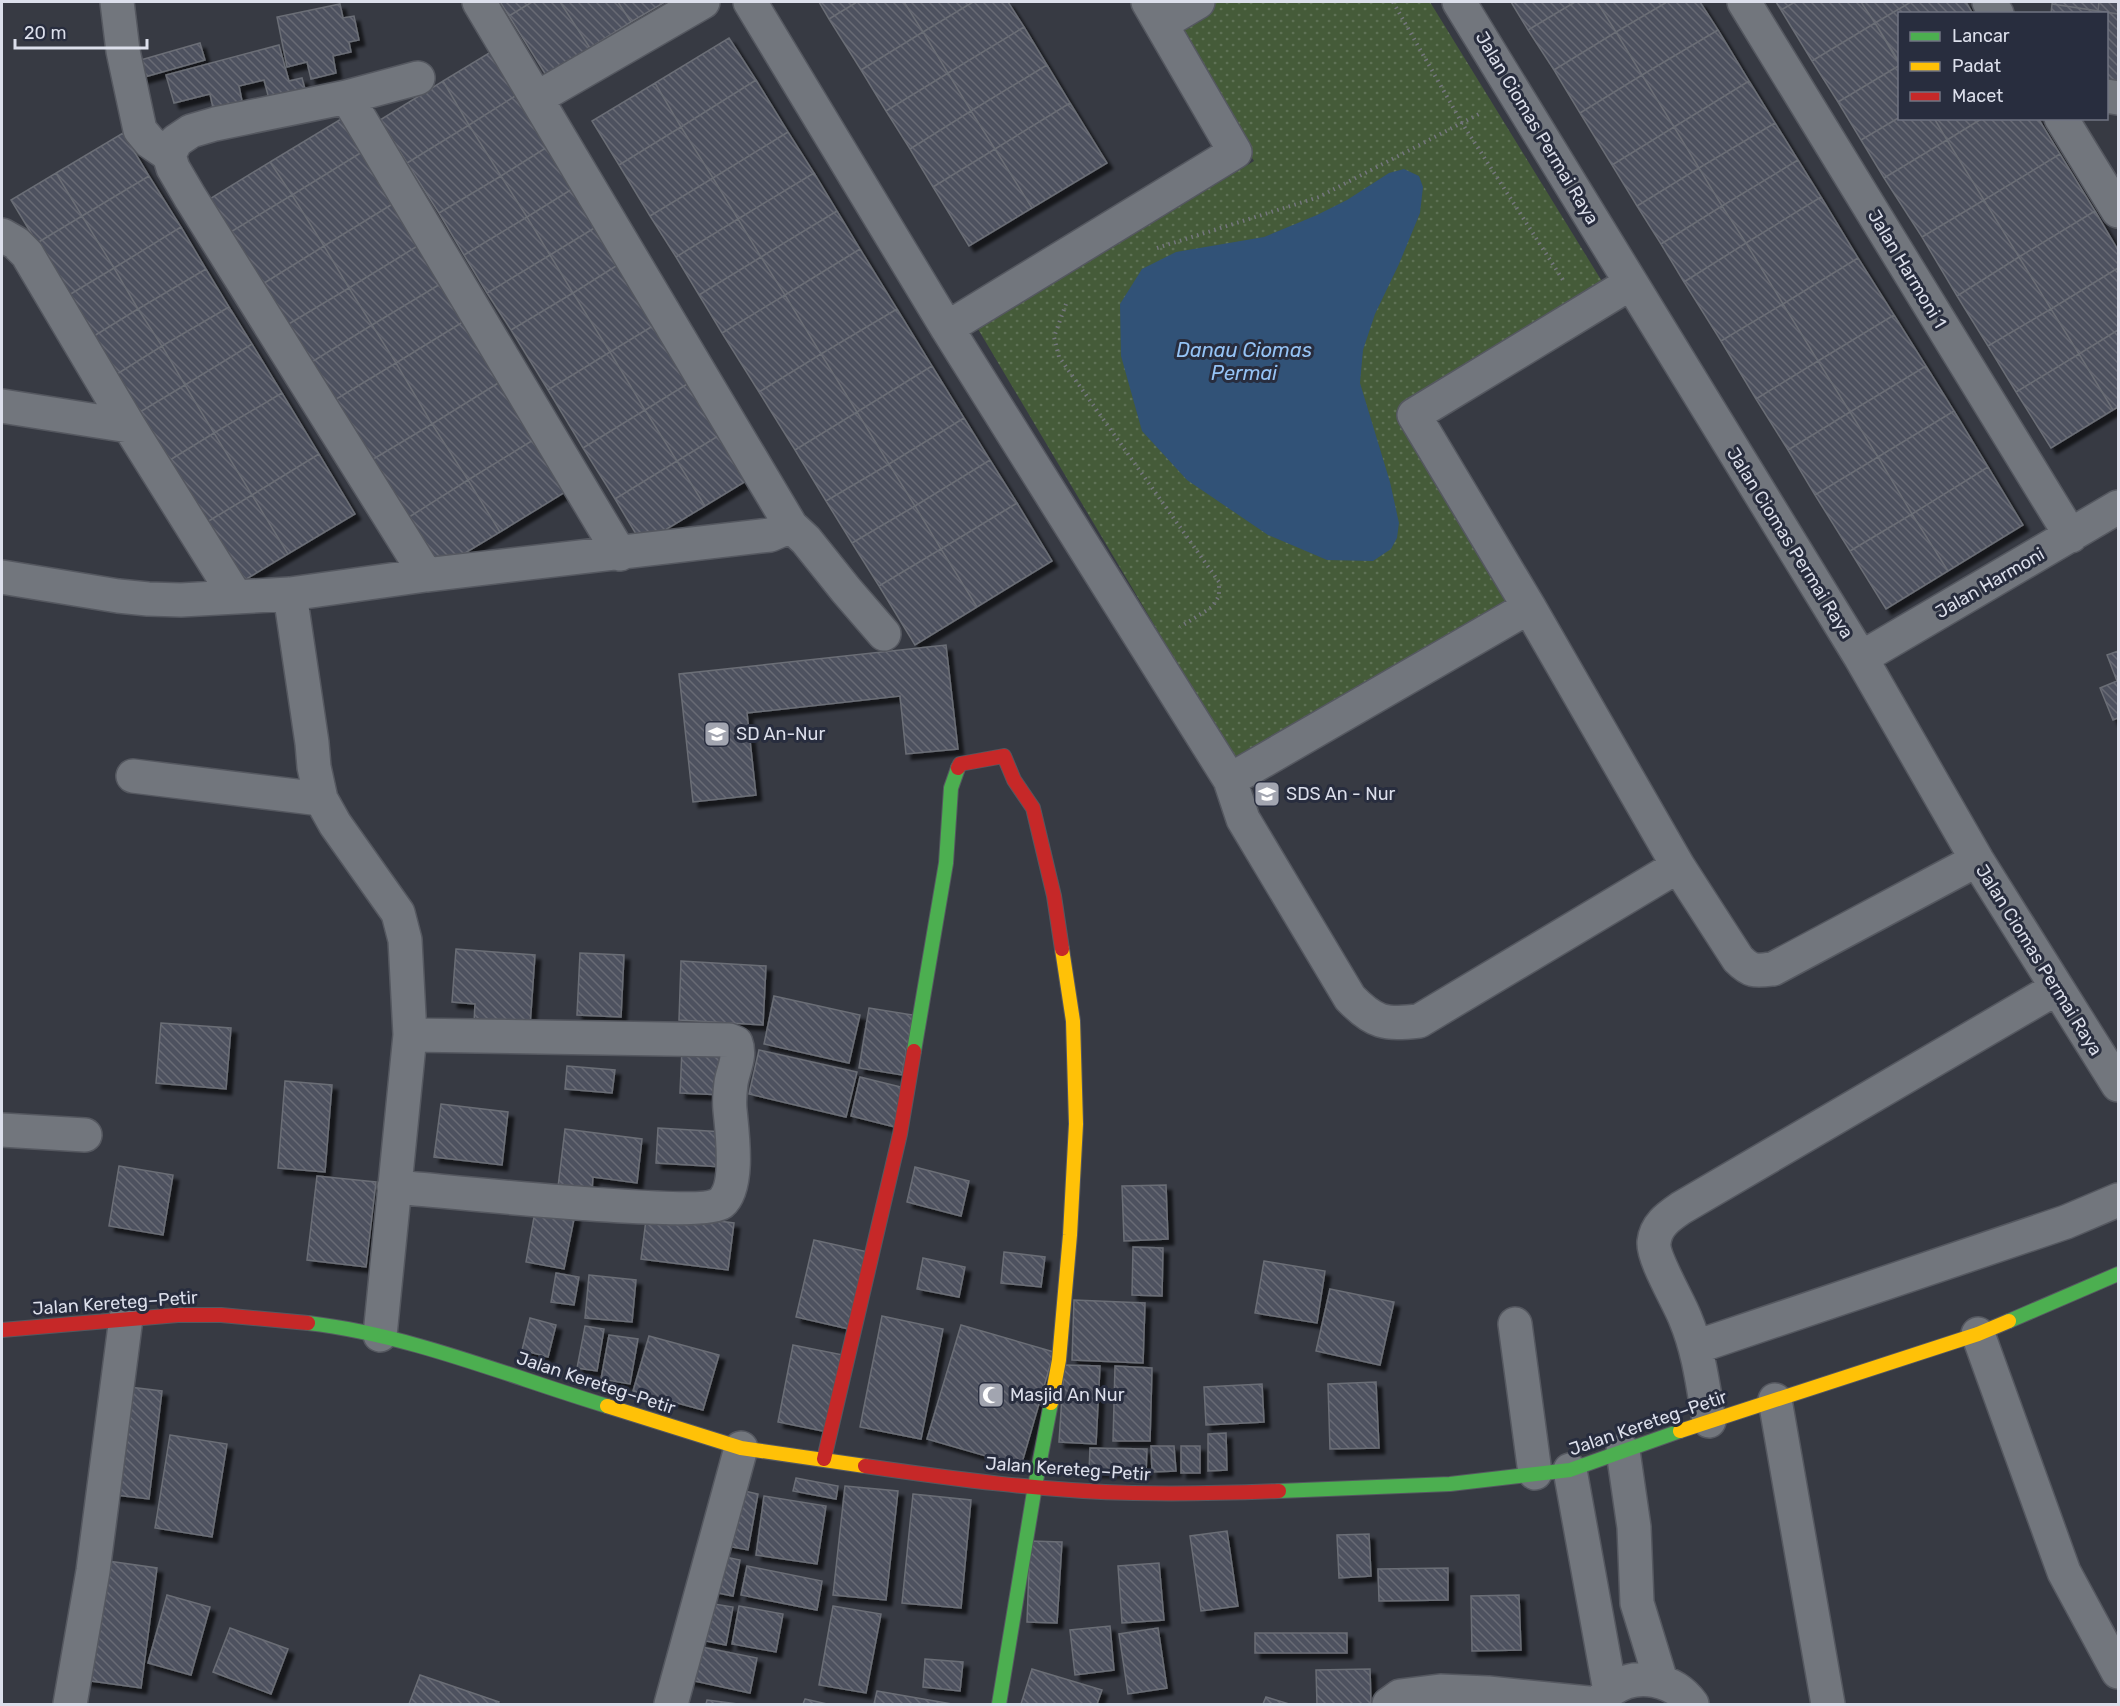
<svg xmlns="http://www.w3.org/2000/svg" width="2120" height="1706" viewBox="0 0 2120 1706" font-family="Rubik,sans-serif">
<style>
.park{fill:url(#park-dots)}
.water{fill:#315277}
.building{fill:url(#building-back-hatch);stroke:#6b6e76;stroke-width:1.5;filter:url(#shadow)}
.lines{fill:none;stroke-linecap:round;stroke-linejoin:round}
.street-casing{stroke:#555860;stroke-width:36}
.fast-casing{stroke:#555860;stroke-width:16}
.slow-casing{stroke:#555860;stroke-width:16}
.jam-casing{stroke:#555860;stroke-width:16}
.path{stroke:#74767d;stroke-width:4;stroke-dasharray:1.5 4.5;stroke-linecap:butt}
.street{stroke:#72767d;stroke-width:33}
.fast{stroke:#4caf50;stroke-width:14}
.slow{stroke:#ffc107;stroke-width:14}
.jam{stroke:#c62828;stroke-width:14}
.labels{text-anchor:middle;stroke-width:6;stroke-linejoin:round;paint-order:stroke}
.street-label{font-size:18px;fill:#dcdfeb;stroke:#282d3e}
.poi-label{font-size:18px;fill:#dcdfeb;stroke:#282d3e;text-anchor:start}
.water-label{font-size:20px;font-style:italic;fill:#95c3f5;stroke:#282d3e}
</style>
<defs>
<pattern id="park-dots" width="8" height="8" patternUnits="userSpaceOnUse" patternTransform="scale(1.5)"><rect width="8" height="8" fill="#455b39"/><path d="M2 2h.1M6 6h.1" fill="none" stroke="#5f7256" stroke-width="1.8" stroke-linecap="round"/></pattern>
<pattern id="building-back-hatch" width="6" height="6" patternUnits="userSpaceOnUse" patternTransform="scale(1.5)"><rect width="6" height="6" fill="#4e515e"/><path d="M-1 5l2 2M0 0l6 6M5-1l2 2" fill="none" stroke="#676a75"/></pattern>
<filter id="shadow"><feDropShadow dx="5.5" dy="5.5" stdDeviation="1.5" flood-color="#0009"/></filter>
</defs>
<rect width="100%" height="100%" fill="#373a43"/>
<path class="park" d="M1216,2H1430L1603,283L1402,408L1509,599L1234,759L978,329L1254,161L1172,28Z"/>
<path class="water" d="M1404,169L1419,176L1423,187L1420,213L1399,264L1375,314L1363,350L1360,383L1390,482L1399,523L1397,538L1391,549L1373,561L1327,560L1268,535L1187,480L1142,431L1121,356L1120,304L1142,269L1176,252L1264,237L1317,215L1347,200L1389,173Z"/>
<path class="building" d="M500,2H532L509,16Z
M532,2H560L590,48L546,75L509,16Z
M560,2H618L631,22L590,48Z
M618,2H665L631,22Z
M819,2H857L829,19Z
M857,2H904L923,32L861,70L829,19Z
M904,2H973L923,32Z
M973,2H1008L1024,27L948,73L923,32Z
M1511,2H1575L1528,30Z
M1575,2H1597L1616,32L1554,70L1528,30Z
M1597,2H1667L1616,32Z
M1667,2H1700L1718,30L1642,75L1616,32Z
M1776,2H1795L1781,10Z
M1795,2H1861L1875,23L1812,61L1781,10Z
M1861,2H1911L1875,23Z
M1911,2H1966L1973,14H1900V63L1875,23Z
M2053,2H2099L2098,11L2052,4Z
M2099,2H2118V14L2098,11Z
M340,4L343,18L354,16L359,40L349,42L351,52L333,56L336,73L311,79L307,62L287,67L277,17Z
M2052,4L2098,11V14H2051Z
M2098,11L2118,14V84L2106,82V14H2098Z
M1875,23L1900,65L1838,102L1812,61Z
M1024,27L1047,65L971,111L948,73Z
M1718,30L1749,81L1674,127L1642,75Z
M923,32L948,73L886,111L861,70Z
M1616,32L1642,75L1580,113L1554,70Z
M729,38L756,80L681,127L655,83Z
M200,43L205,60L141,78L137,61Z
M279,45L289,81L302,78L305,89L269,99L264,80L239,86L242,101L213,108L210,94L174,103L166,75Z
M494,50L520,93L469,125L443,81Z
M1047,65L1070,103L995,149L971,111Z
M1900,65V117L1861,140L1838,102Z
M948,73L971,111L910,149L886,111Z
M1642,75L1674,127L1612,165L1580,113Z
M756,80L788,132L713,178L681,127Z
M443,81L469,125L407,163L380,120Z
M1749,81L1775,123L1699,168L1674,127Z
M655,83L681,127L619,165L592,121Z
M520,93L552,144L501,176L469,125Z
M1070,103L1107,163L1032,208L995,149Z
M971,111L995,149L933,187L910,149Z
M346,116L367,149L292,195L270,162Z
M1900,117V118H1934L1947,140L1884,178L1861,140Z
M1934,118H1983L1947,140Z
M1983,118H2038L2060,154L1984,200L1947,140Z
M1775,123L1798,160L1722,206L1699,168Z
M469,125L501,176L439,213L407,163Z
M681,127L713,178L650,216L619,165Z
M1674,127L1699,168L1637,206L1612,165Z
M788,132L814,173L738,219L713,178Z
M123,133L149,176L82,216L56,173Z
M1947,140L1984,200L1922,237L1884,178Z
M552,144L577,186L527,217L501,176Z
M367,149L399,200L324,246L292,195Z
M995,149L1032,208L969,246L933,187Z
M2060,154L2095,211L2019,257L1984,200Z
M1798,160L1821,197L1746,243L1722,206Z
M270,162L292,195L229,233L208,200Z
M1699,168L1722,206L1661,244L1637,206Z
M56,173L82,216L37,243L11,200Z
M814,173L837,211L761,257L738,219Z
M149,176L181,227L114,268L82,216Z
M501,176L527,217L464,255L439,213Z
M713,178L738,219L676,257L650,216Z
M577,186L601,224L550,255L527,217Z
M292,195L324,246L261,285L229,233Z
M1821,197L1858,258L1783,304L1746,243Z
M399,200L424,242L349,288L324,246Z
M1984,200L2019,257L1957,296L1922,237Z
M1722,206L1746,243L1684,282L1661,244Z
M837,211L860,249L785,295L761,257Z
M2095,211L2118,250V268L2051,309L2019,257Z
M82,216L114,268L69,295L37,243Z
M527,217L550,255L487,293L464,255Z
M738,219L761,257L699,295L676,257Z
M601,224L624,261L573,293L550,255Z
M181,227L206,269L138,309L114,268Z
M424,242L447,280L372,325L349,288Z
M1746,243L1783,304L1721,341L1684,282Z
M324,246L349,288L287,325L261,285Z
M860,249L897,309L821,354L785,295Z
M550,255L573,293L511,330L487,293Z
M761,257L785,295L722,333L699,295Z
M2019,257L2051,309L1988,346L1957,296Z
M1858,258L1894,315L1818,361L1783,304Z
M624,261L661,321L610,352L573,293Z
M114,268L138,309L94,336L69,295Z
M2118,268V330L2079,354L2051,309Z
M206,269L229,307L162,346L138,309Z
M447,280L471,317L396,363L372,325Z
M349,288L372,325L310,363L287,325Z
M573,293L610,352L548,390L511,330Z
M785,295L821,354L759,392L722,333Z
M1783,304L1818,361L1756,399L1721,341Z
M229,307L252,344L185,385L162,346Z
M138,309L162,346L117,374L94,336Z
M897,309L932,366L857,412L821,354Z
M2051,309L2079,354L2016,392L1988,346Z
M1894,315L1926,366L1850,412L1818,361Z
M471,317L508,377L432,424L396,363Z
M661,321L697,378L645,410L610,352Z
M372,325L396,363L333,401L310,363Z
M2118,330V407L2113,410L2079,354Z
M252,344L282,393L214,433L185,385Z
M162,346L185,385L140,412L117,374Z
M610,352L645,410L583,448L548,390Z
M821,354L857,412L795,450L759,392Z
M2079,354L2113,410L2051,448L2016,392Z
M1818,361L1850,412L1788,450L1756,399Z
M396,363L432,424L370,461L333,401Z
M932,366L964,418L889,464L857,412Z
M1926,366L1954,411L1878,457L1850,412Z
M508,377L543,434L468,480L432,424Z
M697,378L728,430L677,461L645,410Z
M185,385L214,433L170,460L140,412Z
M282,393L319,454L252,495L214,433Z
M645,410L677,461L615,499L583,448Z
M1954,411L1988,467L1912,514L1878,457Z
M857,412L889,464L826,501L795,450Z
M1850,412L1878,457L1815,495L1788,450Z
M964,418L990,460L915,506L889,464Z
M432,424L468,480L406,519L370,461Z
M728,430L756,475L705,506L677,461Z
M214,433L252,495L207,522L170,460Z
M543,434L575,486L500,532L468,480Z
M319,454L355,514L288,554L252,495Z
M1878,457L1912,514L1850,551L1815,495Z
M990,460L1017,503L941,549L915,506Z
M677,461L705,506L642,544L615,499Z
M889,464L915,506L852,543L826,501Z
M1988,467L2023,525L1948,571L1912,514Z
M468,480L500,532L437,570L406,519Z
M252,495L288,554L243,581L207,522Z
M1017,503L1052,561L977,607L941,549Z
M915,506L941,549L879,586L852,543Z
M1912,514L1948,571L1886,609L1850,551Z
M941,549L977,607L915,645L879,586Z
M946,645L958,749L906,754L900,696L747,713L756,795L693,802L679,674Z
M2118,651V718L2113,720L2100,688L2117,681L2107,655Z
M456,949L535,955L530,1026L474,1023L475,1004L452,1002Z
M580,953L624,955L621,1017L577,1015Z
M681,961L766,966L763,1025L679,1020Z
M774,996L860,1015L849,1063L764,1044Z
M869,1008L913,1015L902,1075L859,1068Z
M161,1023L231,1028L226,1089L156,1083Z
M682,1049L725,1050L724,1095L680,1093Z
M759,1050L857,1072L846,1117L749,1094Z
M567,1066L615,1070L612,1093L565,1089Z
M860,1077L905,1088L895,1127L851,1116Z
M285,1081L332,1085L325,1172L278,1168Z
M441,1104L508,1112L502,1165L434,1157Z
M658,1128L725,1132L723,1167L656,1163Z
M565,1129L642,1139L637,1183L593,1177L592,1191L558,1187Z
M119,1166L173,1175L163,1235L109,1226Z
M915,1167L969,1181L961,1216L907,1202Z
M317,1176L376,1182L366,1267L307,1260Z
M1166,1185L1168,1239L1124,1241L1122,1186Z
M536,1206L575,1214L564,1269L526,1262Z
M647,1212L734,1223L728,1270L641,1259Z
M814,1240L868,1252L849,1329L796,1317Z
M1133,1247L1163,1248L1162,1296L1132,1295Z
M1004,1252L1045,1257L1041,1287L1001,1283Z
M923,1258L965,1267L959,1297L917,1289Z
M1264,1261L1325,1271L1317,1323L1255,1313Z
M556,1273L579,1277L574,1305L551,1302Z
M589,1275L636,1280L632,1322L585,1318Z
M1330,1289L1394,1302L1380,1365L1316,1351Z
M1074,1300L1145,1303L1143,1363L1072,1360Z
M882,1316L943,1329L921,1439L860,1427Z
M530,1318L556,1325L548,1357L522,1350Z
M961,1325L1054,1352L1021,1466L927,1439Z
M585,1326L604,1329L597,1371L577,1368Z
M609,1335L638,1339L630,1384L601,1379Z
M649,1336L719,1355L703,1410L633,1391Z
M793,1345L843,1355L828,1432L778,1422Z
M1064,1365L1100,1366L1096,1444L1059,1442Z
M1115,1366L1152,1368L1150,1441H1113Z
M1376,1382L1379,1448L1330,1449L1328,1384Z
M1262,1384L1264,1422L1206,1425L1204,1387Z
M121,1386L162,1391L149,1499L107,1494Z
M1226,1433L1227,1470L1208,1471V1434Z
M170,1435L227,1444L212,1537L155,1528Z
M1151,1446H1174L1176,1471L1152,1472Z
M1181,1446H1200V1473H1181Z
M1090,1448L1147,1449L1146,1473L1089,1472Z
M796,1478L838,1486L836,1499L793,1491Z
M845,1486L898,1491L886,1600L833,1595Z
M731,1488L758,1494L748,1550L721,1545Z
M913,1494L971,1500L961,1608L902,1603Z
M764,1496L826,1506L817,1564L756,1555Z
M1227,1531L1238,1606L1201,1611L1190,1536Z
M1369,1534L1371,1576L1339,1578L1337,1535Z
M1030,1541L1062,1542L1057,1623L1027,1622Z
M716,1555L740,1560L733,1596L708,1591Z
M101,1560L157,1568L141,1688L84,1680Z
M1159,1563L1164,1620L1122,1623L1118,1566Z
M747,1566L822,1581L817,1610L741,1595Z
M1448,1568V1600L1379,1601L1378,1569Z
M167,1595L210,1607L191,1675L148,1663Z
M1519,1595L1521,1650L1472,1651L1471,1596Z
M708,1603L733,1607L726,1645L701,1640Z
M739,1606L783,1614L776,1652L732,1644Z
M833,1606L881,1614L866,1693L819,1685Z
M1110,1626L1114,1670L1075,1675L1070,1630Z
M230,1628L288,1649L271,1694L213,1672Z
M1158,1628L1167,1688L1128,1694L1119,1634Z
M1255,1633H1347V1653H1255Z
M692,1645L757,1658L750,1693L685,1679Z
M925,1659L963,1662L960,1691L923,1687Z
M1032,1669L1102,1690L1097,1704H1021Z
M1370,1669L1371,1704H1317L1316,1670Z
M420,1675L499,1702L498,1704H409Z
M877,1691L952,1704H874Z
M1266,1697L1289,1704H1263Z
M805,1699L827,1704H803Z
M707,1700L738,1704H706Z"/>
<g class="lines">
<defs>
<path id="street" d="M117,2L123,51L140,130L150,142L169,155L173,168L190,197L426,575
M479,2L791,526L806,540L846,590L884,634
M750,2L947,328L1230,780L1243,819L1350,998C1374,1023 1385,1025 1419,1021L1678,866
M1459,2L1861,658L1977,860L2118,1085
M1744,2L2071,536
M1989,2L1997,14
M1161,24L1198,2
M2106,96L2118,98
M347,97L620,554
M537,98L703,2
M2061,118L2118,211
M169,155L176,141L191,131L215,124L347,97L418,78
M2,235L16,243L27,254L129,426L236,597
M1631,283L1414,415L1529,607L1678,866L1738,959C1751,972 1755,971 1773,969L1977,860
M947,328L1235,152L1148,2
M2,406L129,426
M2,577L118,596L148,599L181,600L290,594L426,575L770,535L791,526
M290,594L312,743L314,767L321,799L335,824L398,913L405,940L410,1035L380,1335
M1861,658L2118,507
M133,776L321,799
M1230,780L1529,607
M2,1130L85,1135
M394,1187C437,1190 699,1219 721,1203C740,1187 732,1132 730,1110C729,1101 730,1091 731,1083C733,1070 741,1056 736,1043L729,1040L410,1035
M1515,1324L1535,1473
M1978,1334L2064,1572L2118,1672
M1696,1347L2066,1222L2118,1200
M1775,1400L1828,1704
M1709,1421C1703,1386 1699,1351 1685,1318C1679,1302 1652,1257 1654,1242C1656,1225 1668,1217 1681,1208L2057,988
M1623,1451L1634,1527L1637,1603L1661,1681
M1570,1470L1610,1691
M70,1704L93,1571L126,1318
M671,1704L741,1448
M1389,1704L1400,1696L1440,1691L1488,1693L1598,1704
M1598,1704C1602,1700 1606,1694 1611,1690C1637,1671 1674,1679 1692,1704"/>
<path id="fast" d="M914,1051L946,863L951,788L958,768
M2009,1321L2118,1274
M308,1323C411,1335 508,1376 607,1406
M1279,1491L1450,1484L1570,1470L1680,1431
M999,1704L1035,1486L1051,1403"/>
<path id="slow" d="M1051,1403L1059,1360L1070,1235L1076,1124L1073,1021L1062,949
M607,1406L741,1448L865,1466
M1680,1431L1978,1334L2009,1321"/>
<path id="jam" d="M958,768L960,764L1004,756L1014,780L1033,808L1054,896L1062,949
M2,1330L178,1315H221L308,1323
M824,1459L900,1134L914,1051
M865,1466C954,1479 1044,1491 1133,1493C1182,1494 1230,1493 1279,1491"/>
</defs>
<use href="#street" class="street-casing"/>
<use href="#fast" class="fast-casing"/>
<use href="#slow" class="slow-casing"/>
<use href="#jam" class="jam-casing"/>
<path class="path" d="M1393,2L1462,123L1563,280
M1157,248L1319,197L1481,113
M1066,304L1054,337L1059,357L1219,582V596L1212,607L1180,627"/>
<use href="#street" class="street"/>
<use href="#fast" class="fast"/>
<use href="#slow" class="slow"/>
<use href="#jam" class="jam"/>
</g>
<defs>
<symbol id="school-square" viewBox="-11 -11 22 22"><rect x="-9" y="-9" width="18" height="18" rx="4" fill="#a2a5b0" stroke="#282d3e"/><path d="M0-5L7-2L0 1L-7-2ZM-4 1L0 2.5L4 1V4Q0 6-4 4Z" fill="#fff"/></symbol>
<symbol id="mosque-square" viewBox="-11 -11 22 22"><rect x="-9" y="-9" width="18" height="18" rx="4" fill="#a2a5b0" stroke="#282d3e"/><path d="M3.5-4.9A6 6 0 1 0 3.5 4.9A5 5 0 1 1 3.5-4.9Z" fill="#fff"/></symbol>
</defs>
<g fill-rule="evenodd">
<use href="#school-square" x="702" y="719" width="30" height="30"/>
<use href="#school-square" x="1252" y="779" width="30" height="30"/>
<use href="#mosque-square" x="976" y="1380" width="30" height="30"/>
</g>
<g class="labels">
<g class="street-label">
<text transform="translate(1537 128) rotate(59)" y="6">Jalan Ciomas Permai Raya</text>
<text transform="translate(1907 269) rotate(59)" y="6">Jalan Harmoni 1</text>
<text transform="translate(1790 543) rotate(58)" y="6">Jalan Ciomas Permai Raya</text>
<text transform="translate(1990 583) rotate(-30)" y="6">Jalan Harmoni</text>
<text transform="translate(2039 960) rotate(58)" y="6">Jalan Ciomas Permai Raya</text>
<text transform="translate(115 1303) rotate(-4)" y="6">Jalan Kereteg–Petir</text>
<text transform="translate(596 1383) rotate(18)" y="6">Jalan Kereteg–Petir</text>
<text transform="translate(1648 1423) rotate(-19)" y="6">Jalan Kereteg–Petir</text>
<text transform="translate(1068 1469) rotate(4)" y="6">Jalan Kereteg–Petir</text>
</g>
<g class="poi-label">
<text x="736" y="740">SD An-Nur</text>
<text x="1286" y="800">SDS An - Nur</text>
<text x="1010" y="1401">Masjid An Nur</text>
</g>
<g class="water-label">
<text x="1244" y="357">Danau Ciomas<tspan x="1244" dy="23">Permai</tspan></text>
</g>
</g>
<rect width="2120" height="1706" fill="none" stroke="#dcdfeb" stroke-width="6"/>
<rect x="1898" y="12" width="210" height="108" fill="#282d3e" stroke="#707483" stroke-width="1.5"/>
<rect x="1910" y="32" width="30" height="9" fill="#4caf50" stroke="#707483" stroke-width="1.5"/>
<text x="1952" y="42" font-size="18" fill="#dcdfeb">Lancar</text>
<rect x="1910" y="62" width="30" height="9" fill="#ffc107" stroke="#707483" stroke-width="1.5"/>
<text x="1952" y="72" font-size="18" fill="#dcdfeb">Padat</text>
<rect x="1910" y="92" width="30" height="9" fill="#c62828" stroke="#707483" stroke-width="1.5"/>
<text x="1952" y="102" font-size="18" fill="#dcdfeb">Macet</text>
<path d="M15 39v9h132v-9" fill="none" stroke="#dcdfeb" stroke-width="3"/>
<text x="24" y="39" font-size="18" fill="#dcdfeb" stroke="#282d3e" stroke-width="4.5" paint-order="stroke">20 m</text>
</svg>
